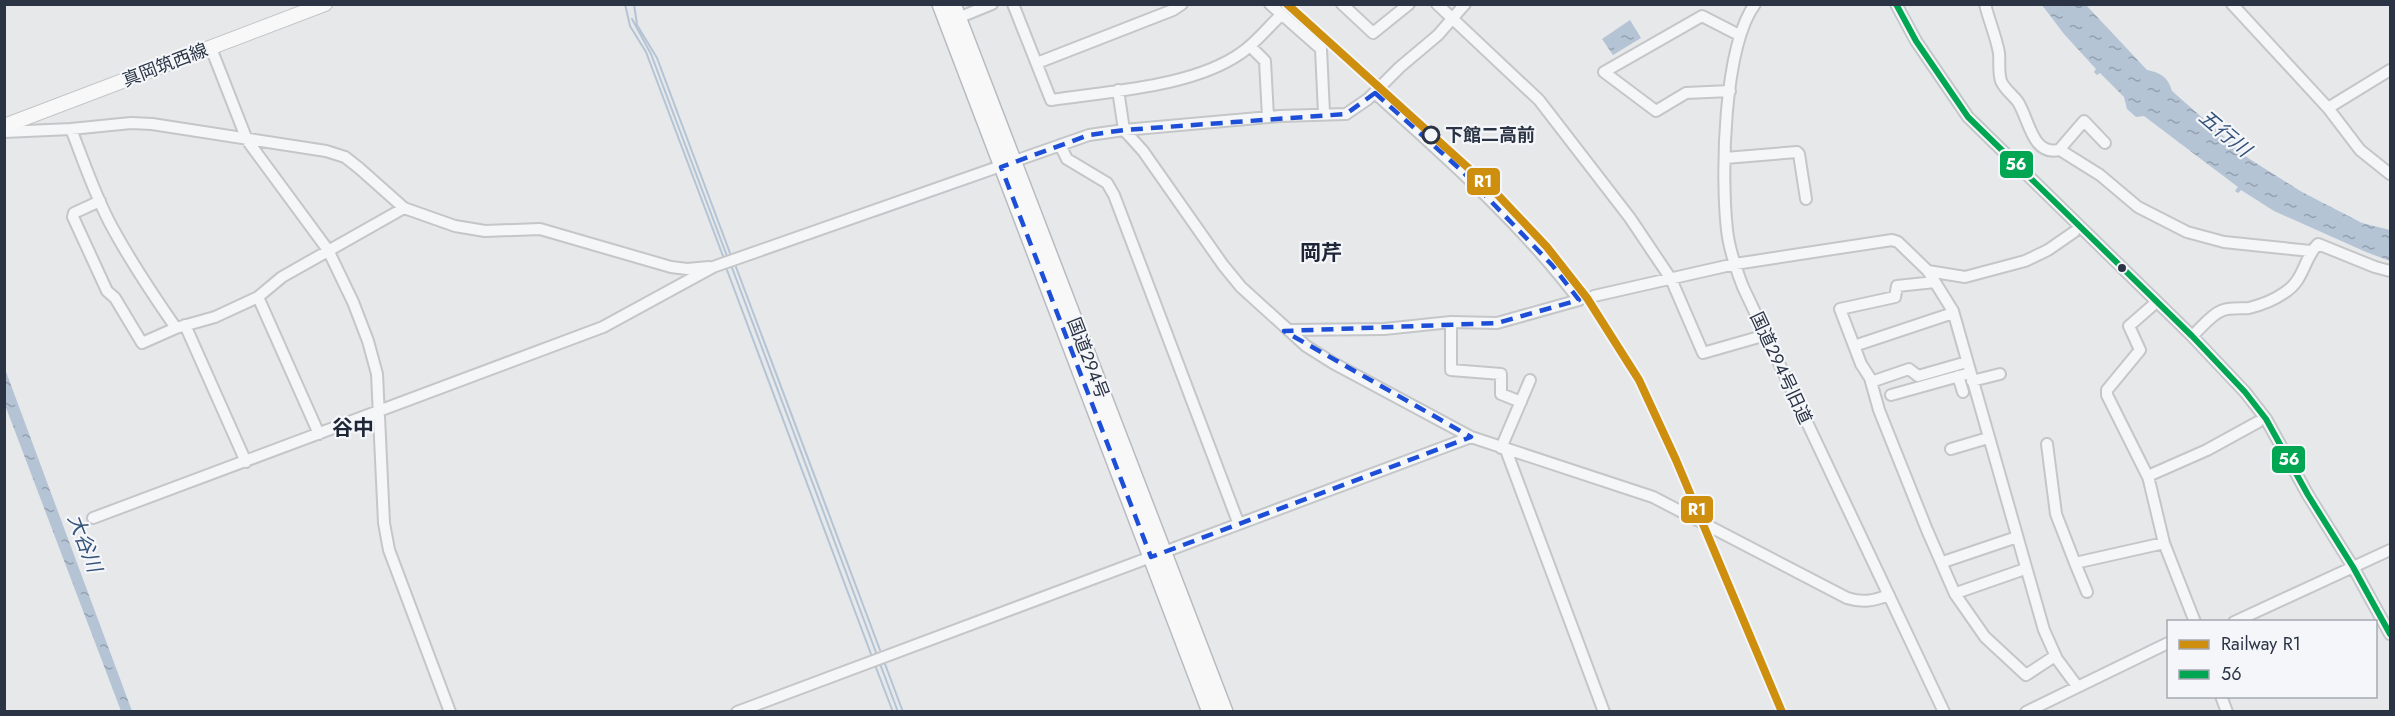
<svg xmlns="http://www.w3.org/2000/svg" width="2395" height="716" viewBox="0 0 2395 716" font-family="Jost,'Noto Sans JP',sans-serif">
<style>
.water{fill:url(#water-ripples)}
.lines{fill:none;stroke-linecap:round;stroke-linejoin:round}
.stream{stroke:#b4c4d5;stroke-width:2}
.minor-casing{stroke:#c4c6c8;stroke-width:14}
.major-casing{stroke:#c2c5c8;stroke-width:16}
.highway-casing{stroke:#b8bbbf;stroke-width:18}
.minor{stroke:#f5f6f7;stroke-width:10}
.major{stroke:#f8f8f8;stroke-width:14}
.highway{stroke:#f8f8f8;stroke-width:15}
.bus-1-casing{stroke:#f4f6f9;stroke-width:10}
.bus-1{stroke:#00a651;stroke-width:6}
.rail-1-casing{stroke:#f4f6f9;stroke-width:12}
.rail-1{stroke:#ce8f0e;stroke-width:8}
.marked{fill:none;stroke:#1d4ed8;stroke-width:4.5;stroke-dasharray:12 8;stroke-linejoin:round}
.stop-dot{fill:#f4f6f9;stroke:#2b3445;stroke-width:3}
.bus-dot{fill:#2b3445;stroke:#f4f6f9;stroke-width:2}
.labels{text-anchor:middle;stroke-width:4.5;stroke-linejoin:round;paint-order:stroke}
.street-label{font-size:18px;fill:#2b3445;stroke:#f4f6f9}
.stop-label{font-size:18px;font-weight:bold;fill:#2b3445;stroke:#f4f6f9;text-anchor:start}
.water-label{font-size:20px;font-style:italic;fill:#34527a;stroke:#f4f6f9}
.quarter-label{font-size:21px;font-weight:bold;fill:#1d2536;stroke:#f4f6f9}
.line-badge{stroke:#f4f6f9;stroke-width:2}
.badge-label{font-size:16px;text-anchor:middle;font-weight:bold;fill:#fff}
</style>
<defs>
<pattern id="water-ripples" width="26" height="14" patternUnits="userSpaceOnUse" patternTransform="scale(1.5)"><rect width="26" height="14" fill="#b4c4d5"/><path d="M2 4q2-2 4 0t4 0M15 11q2-2 4 0t4 0" fill="none" stroke="#93a0af"/></pattern>
</defs>
<rect width="100%" height="100%" fill="#e6e8ea"/>
<path class="water" d="M2042,5H2086L2147,70C2161,73 2168,77 2172,91L2248,158L2302,192L2362,223L2390,230V261L2366,252L2274,211L2241,190L2238,193L2235,191L2238,187L2144,116L2136,117L2127,109L2124,97L2100,73L2097,75L2094,72L2096,69L2064,34Z
M1630,20L1641,38L1613,55L1602,39Z
M5,369L132,711H121L5,405Z"/>
<g class="lines">
<path class="stream" d="M625,4L630,26L646,52L723,256
M634,4L637,25L657,58L730,253
M632,19L651,54L727,256
M876,216L989,176
M847,226L865,219
M731,265L877,655
M736,267L880,650
M727,270L871,654
M879,661L898,712
M885,664L903,712
M875,665L893,712"/>
<defs>
<path id="minor" d="M1013,4L1051,100C1110,91 1193,87 1241,53C1256,43 1268,27 1281,15
M1270,4L1321,49L1324,113
M1342,4L1373,33L1409,4
M1437,4L1539,100L1630,218L1671,279L1703,353L1766,335
M1755,4C1723,48 1721,176 1727,230C1729,249 1736,269 1743,287L1944,712
M1896,4L1916,41L1968,117L2192,336L2245,392L2266,419L2308,495L2353,567L2390,634
M1985,4C1989,21 1996,36 1999,53C2000,63 1998,71 2001,81C2005,90 2012,94 2018,102C2029,119 2032,156 2059,150L2084,121L2105,143
M2232,4L2328,108L2360,150L2390,174
M958,18L992,4
M1250,46L1265,61L1268,117
M211,48L247,140L328,250L353,302L368,341L377,374L384,523L389,550L450,712
M1037,63L1173,10L1182,4
M1118,90L1124,130L1143,151L1223,265L1241,287L1306,346L1333,363L1471,437L1653,497L1847,598C1863,603 1873,601 1889,595
M1730,91L1686,93L1656,111L1604,72L1702,16L1739,35
M2328,108L2390,70
M71,129C84,162 95,196 112,227C131,262 153,295 176,328L215,317L258,297L282,277L404,208
M4,132L71,129L131,123L152,124L326,151L345,157L359,168L404,208L455,226L485,231L540,229L671,267L687,269L709,267
M1060,145L1067,159L1107,183L1114,195L1238,522
M2060,150L2100,175L2138,207L2187,232L2224,242L2311,251
M1725,158L1797,152L1799,154L1806,199
M100,201L74,213L73,217L107,291L115,298L142,343L176,328
M1928,271L1965,277L2025,261L2048,250L2074,232
M1935,282L1897,286L1895,297L1840,309L1861,364L1870,378L1879,410L1927,530L1955,594L1985,637L2026,675L2055,656
M1594,296L1735,264L1892,240L1898,242L1928,271L1953,311L2044,630L2057,659L2077,686
M258,297L319,434
M1451,322V370L1501,374V394L1521,402
M185,325L246,462
M1288,330L1384,329L1451,322L1497,323L1579,300C1520,222 1447,158 1375,93
M2192,336C2201,328 2211,315 2221,311C2229,307 2241,309 2249,308C2261,305 2274,300 2284,293C2305,280 2303,259 2318,244L2375,267L2390,271
M1854,346L1953,313
M1958,376L1963,392
M1972,381L2000,374
M1871,382L1909,369L1918,376L1967,362
M1891,395L1970,373
M2047,444L2056,514L2075,563
M1501,448L1530,380
M1951,449L1988,438
M1506,450L1604,712
M2149,479L2107,395V390L2140,350L2129,326L2152,306
M93,518L603,327L713,267L1089,135L1124,130L1280,116L1346,114L1368,99L1400,67L1438,35L1465,4
M1946,561L2017,537
M1959,592L2025,569
M2087,592L2075,563L2164,543
M2195,622L2164,543L2148,476L2207,450L2258,422
M2234,622L2390,550
M2221,696L2227,712
M737,712C982,620 1226,527 1471,437
M2026,712L2168,643"/>
<path id="major" d="M4,126L325,4"/>
<path id="highway" d="M940,4L1210,712
M953,4L1225,712"/>
</defs>
<use href="#minor" class="minor-casing"/>
<use href="#major" class="major-casing"/>
<use href="#highway" class="highway-casing"/>
<use href="#minor" class="minor"/>
<use href="#major" class="major"/>
<use href="#highway" class="highway"/>
<defs>
<path id="bus-1" d="M1896,4L1916,41L1968,117L2192,336L2245,392L2266,419L2308,495L2353,567L2390,634"/>
</defs>
<use href="#bus-1" class="bus-1-casing"/>
<use href="#bus-1" class="bus-1"/>
<defs>
<path id="rail-1" d="M1287,4L1496,193L1547,247L1587,298L1639,380L1676,460L1782,712"/>
</defs>
<use href="#rail-1" class="rail-1-casing"/>
<use href="#rail-1" class="rail-1"/>
</g>
<path class="marked" d="M1375,93L1461,170L1552,265L1579,300L1497,323L1284,331L1471,437L1151,557L1001,167L1089,135L1124,130L1346,114Z"/>
<circle class="stop-dot" cx="1431" cy="135" r="8"/>
<circle class="bus-dot" cx="2122" cy="268" r="5"/>
<g class="labels">
<g class="street-label">
<text transform="translate(165 65) rotate(-21)" y="6">真岡筑西線</text>
<text transform="translate(1088 358) rotate(69)" y="6">国道294号</text>
<text transform="translate(1781 368) rotate(65)" y="6">国道294号旧道</text>
</g>
<g class="stop-label">
<text x="1445" y="141">下館二高前</text>
</g>
<g class="water-label">
<text transform="translate(2225 133) rotate(40)" y="7">五行川</text>
<text transform="translate(85 543) rotate(69)" y="7">大谷川</text>
</g>
<g class="quarter-label">
<text x="1321" y="260">岡芹</text>
<text x="353" y="435">谷中</text>
</g>
</g>
<g class="line-badge">
<rect x="1999" y="150" width="35" height="29" rx="6" fill="#00a651"/>
<rect x="1466" y="167" width="35" height="29" rx="6" fill="#ce8f0e"/>
<rect x="2271" y="445" width="35" height="29" rx="6" fill="#00a651"/>
<rect x="1680" y="495" width="34" height="29" rx="6" fill="#ce8f0e"/>
</g>
<g class="badge-label">
<text x="2016" y="170">56</text>
<text x="1483" y="187">R1</text>
<text x="2289" y="465">56</text>
<text x="1697" y="515">R1</text>
</g>
<rect width="2395" height="716" fill="none" stroke="#2b3445" stroke-width="12"/>
<rect x="2167" y="620" width="210" height="78" fill="#f4f6f9" stroke="#a4a8b1" stroke-width="1.5"/>
<rect x="2179" y="640" width="30" height="9" fill="#ce8f0e" stroke="#a4a8b1" stroke-width="1.5"/>
<text x="2221" y="650" font-size="18" fill="#2b3445">Railway R1</text>
<rect x="2179" y="670" width="30" height="9" fill="#00a651" stroke="#a4a8b1" stroke-width="1.5"/>
<text x="2221" y="680" font-size="18" fill="#2b3445">56</text>
</svg>
